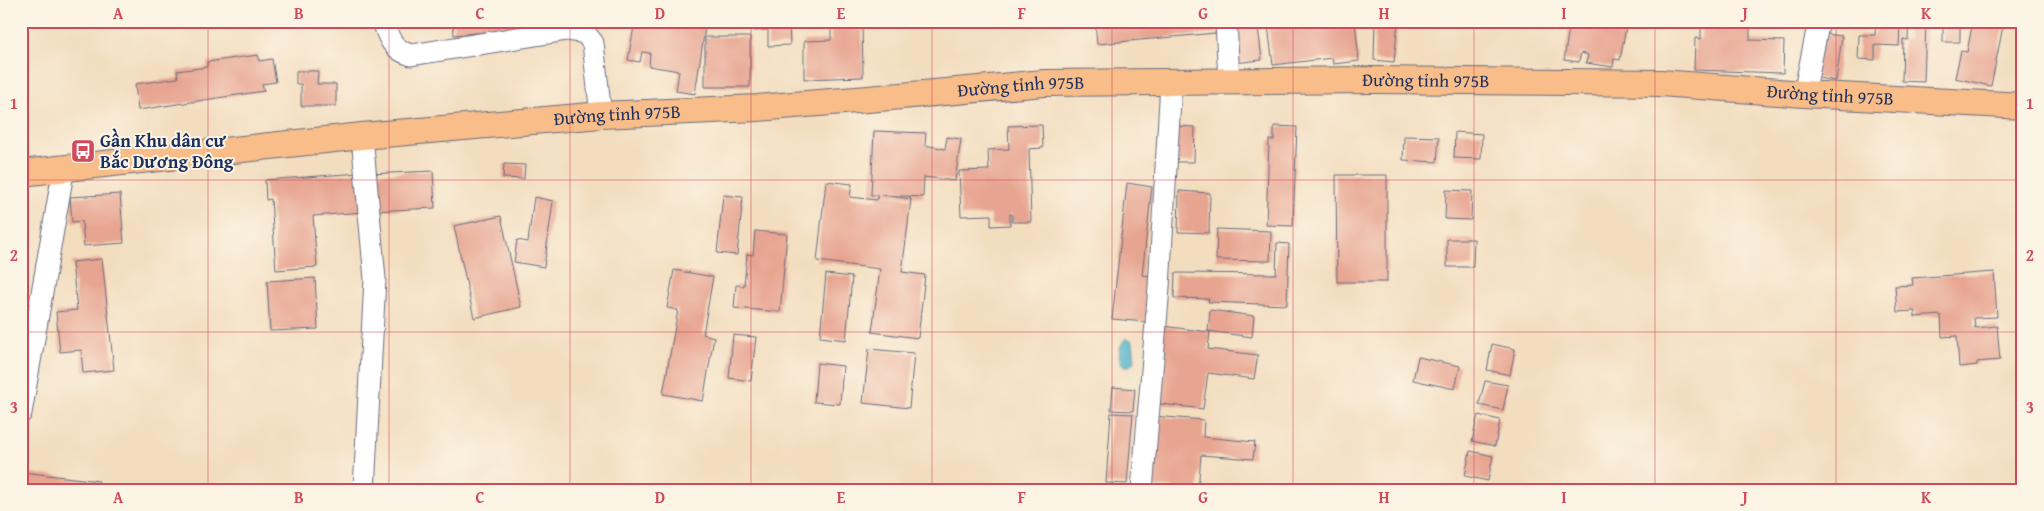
<svg xmlns="http://www.w3.org/2000/svg" width="2044" height="511" viewBox="0 0 2044 511" font-family="'Gentium Book Plus',serif">
<style>
.water{fill:#47afc6;stroke:#316f92}
.building{fill:#e7a490}
.lines{fill:none;stroke-linecap:round;stroke-linejoin:round}
.minor-casing{stroke:#676c80;stroke-width:23}
.major-casing{stroke:#676c80;stroke-width:28}
.minor{stroke:#fff;stroke-width:21}
.major{stroke:#f8bd88;stroke-width:26}
.grid{fill:none;stroke:#d1495b;stroke-width:1;stroke-opacity:0.55}
.labels{text-anchor:middle;stroke-width:4;stroke-linejoin:round;paint-order:stroke}
.street-label{font-size:18px;fill:#1b2f5e;stroke:#fcf5e5}
.poi-label{font-size:18px;font-weight:bold;fill:#1b2f5e;stroke:#fcf5e5;text-anchor:start}
.neatline{fill:none;stroke:#d1495b;stroke-width:2}
.grid-label{font-size:16px;text-anchor:middle;font-weight:bold;fill:#d1495b}
</style>
<rect width="100%" height="100%" fill="#fcf5e5"/>
<filter id="ink" filterUnits="userSpaceOnUse"><feTurbulence type="fractalNoise" baseFrequency=".02" numOctaves="2"/><feDisplacementMap in="SourceGraphic" scale="10" xChannelSelector="R" yChannelSelector="G"/><feConvolveMatrix kernelMatrix="1 2 1 2 8 2 1 2 1" color-interpolation-filters="sRGB"/></filter>
<filter id="wash" filterUnits="userSpaceOnUse"><feTurbulence type="fractalNoise" baseFrequency=".0096" numOctaves="4" result="noise"/><feDisplacementMap in="SourceGraphic" scale="20" xChannelSelector="R" yChannelSelector="G"/><feGaussianBlur stdDeviation="1.12" result="paint"/><feColorMatrix in="noise" values="0 0 0 0 0 0 0 0 0 0 0 0 0 0 0 0 0 1.4 0 .05"/><feComposite in="paint" operator="in"/></filter>
<g filter="url(#wash)">
<rect width="100%" height="100%" fill="#f3ddbf"/>
<path class="water" d="M1126,338L1133,341L1135,360L1130,366H1124C1116,358 1119,345 1126,338Z"/>
<g id="blocks">
<path class="building" d="M453,21H564V25L454,35Z
M635,21H706L695,94L676,91L679,71L649,66L650,53L642,52L640,62L628,60Z
M754,21H789L790,45L768,46V30L755,31Z
M831,21L862,22L863,77L804,79V41L831,40Z
M901,21H930L929,27Z
M1095,21H1215L1216,33L1097,44Z
M1309,21H1355L1359,61L1333,64L1332,58L1273,65L1268,26Z
M1375,21H1398L1394,62L1374,60Z
M1570,21H1627L1620,60L1614,59L1613,67L1586,63L1588,55L1581,53L1579,62L1564,60Z
M1701,21H1750V40L1784,41L1783,73L1694,70L1695,38L1701,39Z
M1876,21H1900L1899,46L1875,45V60L1858,59L1859,35H1875Z
M1909,21H1926L1924,82L1902,81L1903,39L1908,40Z
M1943,21H1960V42H1943Z
M1973,21H2004L1991,86L1955,78L1961,51L1967,52Z
M1258,27L1262,60L1234,63L1230,30Z
M1817,33L1842,36L1836,81L1812,77Z
M705,37H750V87H705Z
M258,55L259,61L272,59L276,82L262,84L264,91L138,110L135,84L178,78L177,71L207,67V62Z
M296,71H318L317,84H336V106H301V84H296Z
M1042,125L1043,148L1029,149L1031,222H1012V214H1010V225L991,226V215L961,216L959,171L989,170L988,150L1009,149L1008,126Z
M1173,126L1195,127L1194,162H1172Z
M1274,126L1297,127L1293,226L1266,225L1269,140H1274Z
M874,131L926,133L925,145L945,149L947,137L961,139L955,181L924,177L923,197L881,195L911,199L902,272L925,275L918,338L872,332L880,269L817,261L826,181L852,184L850,197L877,200L878,195H871Z
M1455,132L1482,134L1481,159L1454,158Z
M1404,136L1439,137L1437,162L1403,160Z
M504,164L525,165L524,179L503,178Z
M433,171L435,208L371,211L369,174Z
M360,173L363,212L313,216L317,267L276,270L271,199L266,200L265,180Z
M1336,175H1387V282H1337Z
M1127,183L1152,187L1142,275L1151,276L1145,322L1112,319Z
M1446,190L1472,191L1471,220L1445,219Z
M1179,191L1210,193L1209,233L1178,232Z
M120,194L124,243L84,246L82,221L72,222L70,197Z
M723,195L743,197L737,255L717,253Z
M534,197L553,201L544,267L514,262L517,240L528,242Z
M501,216L521,307L474,318L454,226Z
M1217,229L1271,231L1270,261L1216,260Z
M755,231L787,234L780,312L734,308L736,285L744,286L747,254L753,255Z
M1447,239H1474L1473,267H1447Z
M1277,243L1289,244L1287,305L1208,302L1209,299L1174,298L1175,273L1276,274Z
M102,259L114,370L83,373L81,350L60,352L56,312L77,310L72,262Z
M674,270L713,277L703,334L714,337L703,401L663,394L678,310L667,308Z
M1994,272L1997,317L1974,318L1975,328L1997,326L2000,360L1977,362V365L1959,367L1957,336L1942,337L1941,315L1915,317V311L1897,312L1895,286L1913,285L1912,278Z
M826,274L852,277L846,340L820,337Z
M315,278L318,329L270,331L267,281Z
M1210,310L1254,316L1252,337L1208,331Z
M1162,326L1210,332L1208,349L1258,355L1254,379L1208,373L1203,409L1153,403Z
M733,335L756,337L751,381L729,378Z
M1492,344L1515,349L1510,375L1487,370Z
M869,349L914,353L909,408L863,403Z
M1418,357L1460,366L1455,389L1413,380Z
M817,363L843,366L840,404L814,402Z
M1485,381L1508,385L1503,410L1479,405Z
M1113,387L1135,389L1133,411L1111,410Z
M1111,413L1133,414L1127,484L1106,483Z
M1478,415L1500,420L1495,446L1472,441Z
M1152,416L1204,420L1203,437L1255,442L1253,459L1201,455L1198,490L1146,486Z
M1470,451L1493,456L1488,481L1465,476Z
M22,472L99,481L98,490H21Z"/>
</g>
</g>
<g filter="url(#ink)">
<use href="#blocks" fill-opacity="0" stroke="#676c80" stroke-width="1"/>
<g class="lines">
<defs>
<path id="minor" d="M383,21C388,38 393,50 411,55L567,30L585,33L593,43L601,115
M1226,21L1229,81
M1804,94L1819,21
M362,136L375,279L364,490
M21,413L64,167
M1142,490L1159,287L1171,83"/>
<g id="major">
<path id="s1" d="M21,173L362,136L601,115L757,108L868,99L1044,83L1375,80L1661,83L1804,94L2023,106"/>
</g>
</defs>
<use href="#minor" class="minor-casing"/>
<use href="#major" class="major-casing"/>
<use href="#minor" class="minor"/>
<use href="#major" class="major"/>
</g>
</g>
<path class="grid" d="M208,21V490M389,21V490M570,21V490M751,21V490M932,21V490M1112,21V490M1293,21V490M1474,21V490M1655,21V490M1836,21V490M21,180H2023M21,332H2023"/>
<defs>
<symbol id="bus-square" viewBox="-11 -11 22 22"><rect x="-9" y="-9" width="18" height="18" rx="4" fill="#d1495b" stroke="#fcf5e5"/><path d="M-5-6H5V4H4V6H2V4H-2V6H-4V4H-5ZM-3.5-4V0h7V-4ZM-3.5 1.2v1.5H-2V1.2ZM2 1.2v1.5H3.5V1.2Z" fill="#fff"/></symbol>
</defs>
<g fill-rule="evenodd">
<use href="#bus-square" x="69" y="137" width="28" height="28"/>
</g>
<g class="labels">
<g class="street-label">
<text dy="6" stroke="none"><textPath href="#s1" startOffset="1409">Đường tỉnh 975B</textPath></text>
<text dy="6" stroke="none"><textPath href="#s1" startOffset="1004">Đường tỉnh 975B</textPath></text>
<text dy="6" stroke="none"><textPath href="#s1" startOffset="1814">Đường tỉnh 975B</textPath></text>
<text dy="6" stroke="none"><textPath href="#s1" startOffset="599">Đường tỉnh 975B</textPath></text>
</g>
<g class="poi-label">
<text x="100" y="147">Gần Khu dân cư<tspan x="100" dy="21">Bắc Dương Đông</tspan></text>
</g>
</g>
<rect width="2044" height="511" fill="none" stroke="#fcf5e5" stroke-width="55"/>
<rect x="28" y="28" width="1988" height="456" class="neatline"/>
<g class="grid-label">
<text x="118" y="19">A</text>
<text x="299" y="19">B</text>
<text x="480" y="19">C</text>
<text x="660" y="19">D</text>
<text x="841" y="19">E</text>
<text x="1022" y="19">F</text>
<text x="1203" y="19">G</text>
<text x="1384" y="19">H</text>
<text x="1564" y="19">I</text>
<text x="1745" y="19">J</text>
<text x="1926" y="19">K</text>
<text x="14" y="109">1</text>
<text x="2030" y="109">1</text>
<text x="14" y="261">2</text>
<text x="2030" y="261">2</text>
<text x="14" y="413">3</text>
<text x="2030" y="413">3</text>
<text x="118" y="503">A</text>
<text x="299" y="503">B</text>
<text x="480" y="503">C</text>
<text x="660" y="503">D</text>
<text x="841" y="503">E</text>
<text x="1022" y="503">F</text>
<text x="1203" y="503">G</text>
<text x="1384" y="503">H</text>
<text x="1564" y="503">I</text>
<text x="1745" y="503">J</text>
<text x="1926" y="503">K</text>
</g>
</svg>
